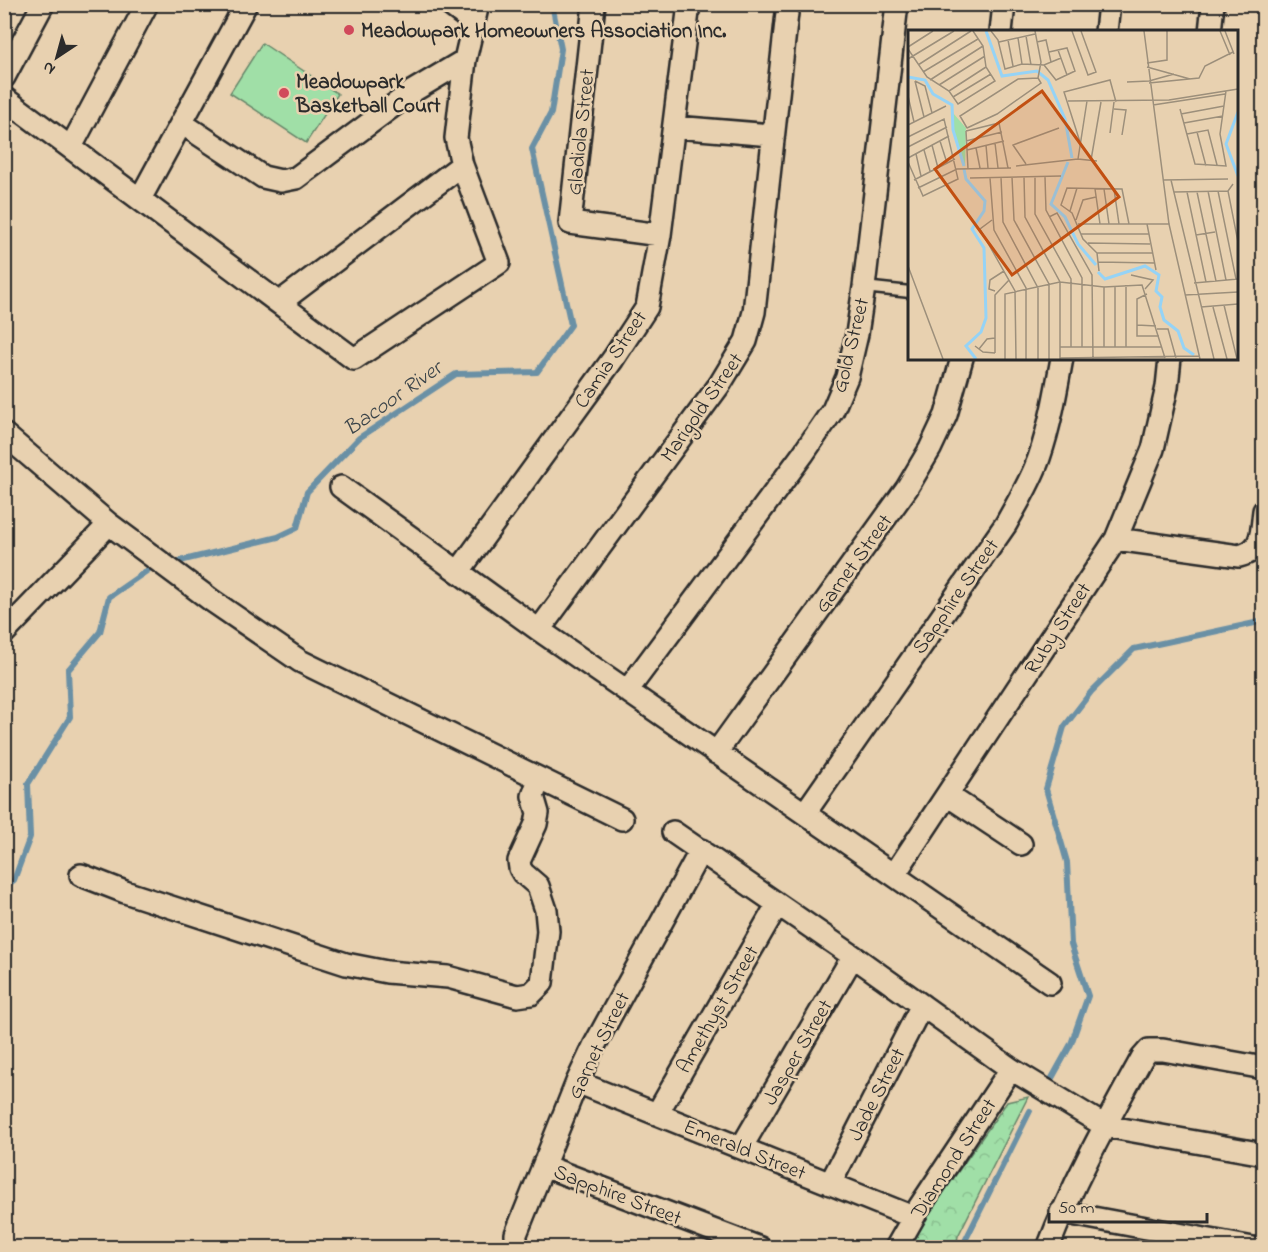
<svg xmlns="http://www.w3.org/2000/svg" width="1268" height="1252" viewBox="0 0 1268 1252" font-family="'Indie Flower',sans-serif">
<style>
.grass{fill:#a0dfa7;stroke:#668569;stroke-width:1.5}
.park{fill:url(#park-crowns);stroke:#668569;stroke-width:1.5}
.lines{fill:none;stroke-linecap:round;stroke-linejoin:round}
.stream{stroke:#6b90a5;stroke-width:6}
.lane-casing{stroke:#2b2b2b;stroke-width:15}
.street-casing{stroke:#2b2b2b;stroke-width:26}
.lane{stroke:#e8d1b0;stroke-width:10}
.street{stroke:#e8d1b0;stroke-width:21}
.poi-dot{fill:#d1495b;stroke:#e8d1b0;stroke-width:2}
.labels{text-anchor:middle;stroke-width:5;stroke-linejoin:round;paint-order:stroke}
.poi-label{font-size:21px;font-weight:bold;fill:#2b2b2b;stroke:#e8d1b0;text-anchor:start}
.street-label{font-size:21px;fill:#2b2b2b;stroke:#e8d1b0}
.water-label{font-size:22px;font-style:italic;fill:#3b4449;stroke:#e8d1b0}
.inset-river{fill:none;stroke:#95d3f6;stroke-width:3}
.inset-road{fill:none;stroke:#9c8f7b;stroke-width:1.5}
.view{fill:#c25012;fill-opacity:0.15;stroke:#c25012;stroke-width:3}
.inset-edge{fill:none;stroke:#2b2b2b;stroke-width:3}
</style>
<defs>
<pattern id="park-crowns" width="20" height="18" patternUnits="userSpaceOnUse" patternTransform="scale(1.5)"><rect width="20" height="18" fill="#a0dfa7"/><path d="M2 6a3 3 0 1 1 6 0M12 15a3 3 0 1 1 6 0" fill="none" stroke="#8ac090"/></pattern>
</defs>
<rect width="100%" height="100%" fill="#e8d1b0"/>
<filter id="ink" filterUnits="userSpaceOnUse"><feTurbulence type="fractalNoise" baseFrequency=".0167" numOctaves="2"/><feDisplacementMap in="SourceGraphic" scale="12" xChannelSelector="R" yChannelSelector="G"/><feConvolveMatrix kernelMatrix="1 2 1 2 8 2 1 2 1" color-interpolation-filters="sRGB"/></filter>
<g filter="url(#ink)">
<path class="grass" d="M262,43L338,94L306,143L230,93Z"/>
<path class="park" d="M1028,1097L958,1236L956,1247L907,1248L920,1226L1007,1102Z"/>
<g class="lines">
<path class="stream" d="M180,561L278,537L297,528L307,492L359,438L456,374L537,372L571,325L532,149L551,113L561,49L552,4
M4,887L14,880L30,837L28,784L70,717L68,670L100,632L109,597L148,570
M1047,1087L1071,1044L1088,996L1071,944L1067,862L1046,789L1064,727L1091,692L1134,649L1264,621
M964,1248L966,1239L1030,1111"/>
<defs>
<path id="lane" d="M864,287L910,292"/>
<path id="street" d="M449,4L473,22
M594,4L570,223L660,235
M1001,32L1004,4
M1106,32L1109,4
M1210,32L1213,4
M4,77L43,4
M4,98L354,359L499,263L462,165L456,138L465,60L478,4
M183,124L263,177L281,181L296,178L413,91L465,60
M675,127L772,135
M71,147L147,4
M140,199L246,4
M279,303L462,165
M4,434L109,524L4,633
M341,487L539,630L1050,983
M109,524L211,600L300,661L622,819
M1116,539L1239,556C1264,550 1261,532 1264,511
M459,571L613,359L647,307L660,235L689,4
M539,630L720,384L746,341L754,312L788,4
M627,691L803,454L833,410L847,377L857,334L864,287L897,4
M716,753L907,488L930,449L946,415L962,358
M947,795L1021,844
M805,813L1006,524C1018,502 1031,481 1039,458C1050,426 1056,392 1062,358
M673,832L853,956L1011,1069L1105,1126L1264,1154
M81,875L125,892L346,964L387,972L448,977L517,996L531,994L542,983L548,931L546,910L538,886L523,873L520,868L519,861L536,824L538,813L533,796L539,779
M894,875L1116,539L1153,449L1167,387L1170,358
M577,1082L913,1217
M657,1114L777,905
M741,1148L853,956
M544,1166L760,1248
M830,1184L922,1005
M1061,1212L1253,1248
M519,1248L516,1244V1234L577,1082L594,1046L701,850
M896,1248L920,1206L1011,1069
M1048,1248C1073,1182 1108,1120 1142,1058L1149,1050H1163L1264,1068"/>
</defs>
<use href="#lane" class="lane-casing"/>
<use href="#street" class="street-casing"/>
<use href="#lane" class="lane"/>
<use href="#street" class="street"/>
</g>
</g>
<g class="poi-dot">
<circle cx="349" cy="30" r="6"/>
<circle cx="284" cy="93" r="6"/>
</g>
<g class="labels">
<g class="poi-label">
<text x="361" y="37">Meadowpark Homeowners Association Inc.</text>
<text x="296" y="88">Meadowpark<tspan x="296" dy="24">Basketball Court</tspan></text>
</g>
<g class="street-label">
<text transform="translate(580 132) rotate(-84)" y="7">Gladiola Street</text>
<text transform="translate(850 345) rotate(-76)" y="7">Gold Street</text>
<text transform="translate(610 359) rotate(-56)" y="7">Camia Street</text>
<text transform="translate(701 407) rotate(-55)" y="7">Marigold Street</text>
<text transform="translate(853 563) rotate(-54)" y="7">Garnet Street</text>
<text transform="translate(955 596) rotate(-55)" y="7">Sapphire Street</text>
<text transform="translate(1057 628) rotate(-57)" y="7">Ruby Street</text>
<text transform="translate(717 1009) rotate(-60)" y="7">Amethyst Street</text>
<text transform="translate(598 1045) rotate(-64)" y="7">Garnet Street</text>
<text transform="translate(797 1052) rotate(-60)" y="7">Jasper Street</text>
<text transform="translate(876 1094) rotate(-63)" y="7">Jade Street</text>
<text transform="translate(745 1149) rotate(22)" y="7">Emerald Street</text>
<text transform="translate(953 1158) rotate(-57)" y="7">Diamond Street</text>
<text transform="translate(618 1194) rotate(21)" y="7">Sapphire Street</text>
</g>
<g class="water-label">
<text transform="translate(392 397) rotate(-35)" y="8">Bacoor River</text>
</g>
</g>
<g transform="translate(908 30)">
<rect width="330" height="330" fill="#e8d1b0"/>
<path d="M45,83L58,98L57,137L46,100Z" fill="#a0dfa7"/>
<path class="inset-river" d="M78,1L94,46L129,41L140,50L157,89L164,128M0,47L17,50L25,64L44,75L45,100L56,136M330,82L318,114L330,146M160,132L143,174L157,187L170,214L188,235M56,139L58,149L77,171L76,181L64,199L76,218L78,288L73,302L58,316L68,329M190,242L197,249L237,236L251,245L248,261L254,267L252,277L256,290L270,301L276,318L286,325"/>
<path class="inset-road" d="M83,1L90,10L97,39L114,34L136,35L153,28M127,1L133,32L130,48M164,1L180,45L188,42L173,1M236,1L261,194L292,329M312,1L322,25M317,1L326,24M118,6L123,35M110,8L114,34M100,10L105,36M91,12L127,4M129,12L138,10L143,32M0,17L25,1M0,19L19,47L41,61L50,74L87,51L78,37L75,16L65,1M150,20L159,45M0,29L46,1M239,33L259,30V1M10,35L63,1M136,35L148,50L167,41L159,18L141,22M239,37L282,49M15,42L70,9M22,50L75,16M7,51L17,56L24,83M7,51L16,87M241,51L266,44M219,52L241,51M241,53L291,48L297,36L325,22M31,55L77,26M41,61L78,37M0,66L6,92M45,67L83,44M160,71L261,70L330,59M179,71L170,129L189,131M245,75L317,64M206,79L218,80L214,105M272,79L287,134L318,136L312,104L318,61M273,84L316,76M276,93L315,86M0,95L38,76M59,98L52,86L110,49L130,48M59,98L89,84L133,53L130,48M58,101L91,93L100,138M58,101L60,139M289,102L298,136M202,103L206,72M279,104L300,100L309,135M0,107L36,89L50,149L15,166L0,132M32,111L39,133M58,111L94,102M172,112L156,62L202,50L208,72M87,113L90,138M24,115L30,138M78,115L80,138M0,117L39,97M68,118L72,138M16,120L22,141M59,120L96,111M8,124L13,146M0,128L41,106M183,130L193,72M118,134L105,115L151,98M108,136L170,129M93,147L95,192L130,258V329M104,147L106,190L141,254V329M116,147L117,187L152,252V329M127,147V184L163,249V317M137,147L138,180L174,248V317M62,148L153,146M82,148L86,200L118,258V329M6,150L47,129M255,150L320,149M263,150L306,329M325,154L320,161L330,212M10,158L49,139L103,138M187,159L192,194M196,159L201,194M206,159L211,194M300,161L318,250M310,161L328,249M266,162L320,161M279,162L298,252M289,162L308,251M162,181L169,158M141,187L149,183L184,245L185,329M84,190L72,199L107,261L108,329M168,190L175,170L188,167M170,194H261M239,194L248,240M173,204H241M288,205L307,202M180,213L242,214M189,223H244M190,232L247,233M0,236L35,329M191,241L189,223L175,209L164,183L153,175L159,158L214,159L221,194M223,245L245,250L237,259M286,253L330,249M218,255V317M207,256V317M196,257V317M87,261L81,259L82,250L96,241M239,264L229,269V306H251M277,265L330,262M316,275L329,329M293,277L330,274M305,277L319,329M229,295L248,296M249,299H260L268,328M67,316L75,322L87,323M152,317H254M71,319L79,309L87,308M87,323V265L101,250M152,328L291,326M97,329V264L152,252L196,257L234,255L257,328"/>
<path class="view" d="M134,61L211,167L104,245L27,139Z"/>
<rect width="330" height="330" class="inset-edge"/>
</g>
<rect width="1268" height="1252" fill="none" stroke="#e8d1b0" stroke-width="24"/>
<rect x="12" y="12" width="1244" height="1228" fill="none" stroke="#2b2b2b" stroke-width="2" filter="url(#ink)"/>
<g transform="translate(57 57) rotate(216)" stroke="#e8d1b0" stroke-width="4.5" paint-order="stroke">
<path d="M0-4.5L10 22L0 15L-10 22Z" fill="#2b2b2b"/>
<text y="-9" font-size="16" font-weight="bold" text-anchor="middle" fill="#2b2b2b">N</text>
</g>
<path d="M1049 1213v9h158v-9" fill="none" stroke="#2b2b2b" stroke-width="3"/>
<text x="1058" y="1213" font-size="18" fill="#2b2b2b" stroke="#e8d1b0" stroke-width="4.5" paint-order="stroke">50 m</text>
</svg>
